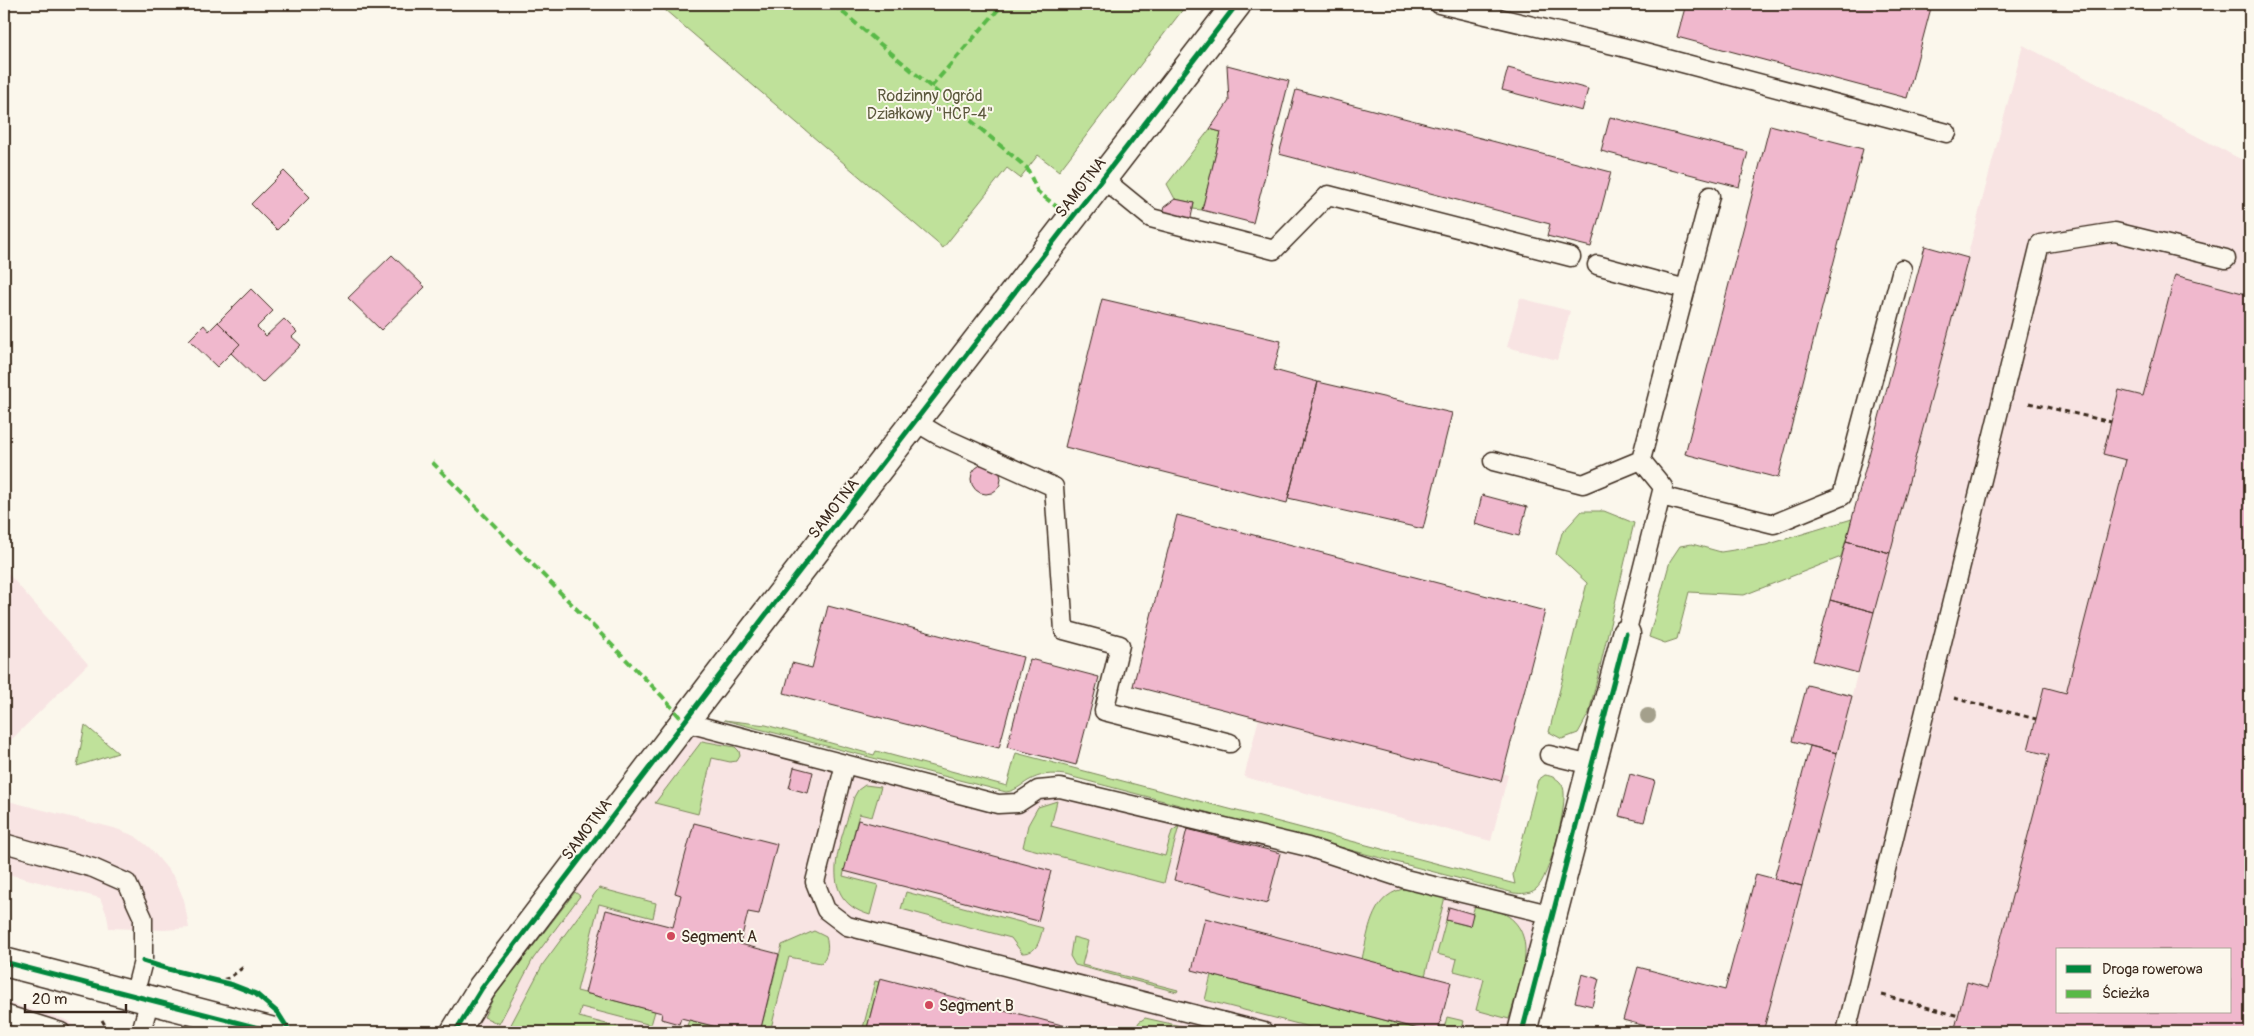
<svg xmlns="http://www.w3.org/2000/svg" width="2254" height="1036" viewBox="0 0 2254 1036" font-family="Pangolin,sans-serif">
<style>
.built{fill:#f8e4e3;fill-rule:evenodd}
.green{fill:#bfe19a;stroke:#7d865c}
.building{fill:#f0b8cd;stroke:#3b2a1e;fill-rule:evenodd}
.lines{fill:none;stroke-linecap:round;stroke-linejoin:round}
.lane-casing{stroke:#3b2a1e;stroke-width:21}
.street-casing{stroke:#3b2a1e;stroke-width:31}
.secondary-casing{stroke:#3b2a1e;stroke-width:31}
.path{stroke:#3b2a1e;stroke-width:3;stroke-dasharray:5 4;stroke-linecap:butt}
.lane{stroke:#fbf7ec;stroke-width:18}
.street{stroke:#fbf7ec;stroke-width:28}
.secondary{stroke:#fbf7ec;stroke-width:28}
.quiet{stroke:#58b947;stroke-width:4;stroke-dasharray:8 4;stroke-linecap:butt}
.cycleway-casing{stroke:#fbf7ec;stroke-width:8}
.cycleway{stroke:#00873e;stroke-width:5}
.tree{fill:#a4a08c}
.poi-dot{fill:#d1495b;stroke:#fbf7ec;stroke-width:2}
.labels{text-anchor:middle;stroke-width:4;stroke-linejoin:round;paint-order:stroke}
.park-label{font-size:16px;fill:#5c583d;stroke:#fbf7ec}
.street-label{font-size:16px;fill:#3b2a1e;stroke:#fbf7ec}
.poi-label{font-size:16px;fill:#3b2a1e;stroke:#fbf7ec;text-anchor:start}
</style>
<rect width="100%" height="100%" fill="#fbf7ec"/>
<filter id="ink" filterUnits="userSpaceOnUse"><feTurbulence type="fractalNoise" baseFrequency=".02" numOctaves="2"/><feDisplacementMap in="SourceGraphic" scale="10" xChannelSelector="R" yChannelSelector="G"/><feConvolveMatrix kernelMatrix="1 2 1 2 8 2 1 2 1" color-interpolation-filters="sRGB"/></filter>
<g filter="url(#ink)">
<path class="built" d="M2023,45L2250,164V1032H1763ZM2058,950H2230V1012H2058Z
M1520,298L1570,311L1557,360L1507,347Z
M4,569L88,664L4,747Z
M1261,710L1508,775L1491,841L1244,777Z
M684,722L998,804L1038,790L1553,915L1522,1032H455Z
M4,800L114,828L135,836L150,848L175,878L184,900L189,928L165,930L109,928L107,915L100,898L4,873Z
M4,1002L59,1017L70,1022L80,1032H4Z"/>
<path class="green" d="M658,4H1187L1059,171L1038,155L1020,178L1007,168L943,248Z
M1210,129L1221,132L1202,210L1193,209L1194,203L1175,199L1167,184Z
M1582,511H1604L1634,523L1589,713L1578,733L1562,739L1549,732L1587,583L1556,554L1562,533Z
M1852,519L1841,557L1744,595L1689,592L1677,639L1665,643L1649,637L1670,561L1680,546L1692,544L1721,552L1766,545Z
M724,720L766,725L874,755L876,751L1007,786L1016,753L1515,884L1513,875L1538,780L1545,775C1552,776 1560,779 1563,787C1569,802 1549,879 1536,889C1529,894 1522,894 1514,893L1065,775C1051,773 1040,774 1028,781C1020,786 1015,791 1006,792Z
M85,725L118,753L77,766Z
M702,741L735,747L739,751L740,756L737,761L730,762L712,758L698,814L655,803Z
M865,785L881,787L872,817L859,814L843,876L878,885L870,915C812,898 843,838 854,797L858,790Z
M1057,801L1051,826L1165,856L1172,831L1179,826L1164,883L1023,847L1028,825L1038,807Z
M599,888L656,903L653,918L599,904L577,991L655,1011L651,1025L581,1007L579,1017L638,1032H507L543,964Z
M1409,888L1445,897L1425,976L1362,959C1369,929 1372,892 1409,888Z
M575,892L580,896L533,959L499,1024L484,1017L494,997Z
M906,892L1043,928C1039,941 1038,953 1022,953L1011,938L901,909Z
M1475,905C1483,907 1493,908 1501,912C1544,933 1518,985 1509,1019L1476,1010L1484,979L1454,971L1457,959L1437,954L1446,920L1469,926Z
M814,931L826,937C829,946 828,956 821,963L789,957L770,1032H760L782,945Z
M1073,937L1088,941L1082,965L1178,990L1177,992L1075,965L1070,956Z
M1211,975L1430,1032H1329L1205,1000Z
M875,981L879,982L866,1032H862Z
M1447,1017L1464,1021L1461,1032H1443Z
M1145,1018L1185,1027L1183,1032H1159L1145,1029L1144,1032H1134L1139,1022Z
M689,1020L737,1032H685Z"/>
<path class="building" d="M1686,4H1932L1907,98L1677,37Z
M1227,65L1289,81L1253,223L1202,210L1221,132L1210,129L1229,101Z
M1508,68L1588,89L1582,111L1502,90Z
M1296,90L1611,172L1591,247L1547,236L1550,224L1279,154Z
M1610,117L1748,152L1739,187L1601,151Z
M1770,125L1863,149L1778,478L1685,454Z
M284,171L310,197L277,230L251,204Z
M1175,199L1194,203L1190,222L1162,215L1164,207Z
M1925,246L1968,258L1890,553L1846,541Z
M392,255L425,287L381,330L348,298Z
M2175,275L2250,295V1032H1954L1967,982L1988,988L2049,755L2028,750L2036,719L2044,687L2066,693L2126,460L2103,454L2119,390L2143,396ZM2058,950H2230V1012H2058Z
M251,289L273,311L257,327L266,336L284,319L297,332L292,337L301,345L262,383L231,353L240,344L218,322Z
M1102,299L1281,341L1274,370L1318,382L1287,503L1065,447Z
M218,322L240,344L217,367L189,340L204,325L209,331Z
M1318,382L1452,413L1423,529L1288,498Z
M971 479a15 15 0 1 1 30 0a15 15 0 1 1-30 0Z
M1482,495L1527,507L1519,536L1475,524Z
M1177,515L1545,611L1501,781L1133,686Z
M1846,541L1890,553L1874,612L1830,600Z
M1830,600L1874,612L1858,673L1813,661Z
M828,606L1023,657L999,748L784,693L792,663L812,668Z
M1030,659L1099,677L1076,765L1007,747Z
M1807,685L1852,696L1837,753L1792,741Z
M1810,746L1837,753L1802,886L1774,879Z
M794,767L813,772L808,793L789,788Z
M1630,774L1655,781L1644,822L1619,816Z
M858,820L1051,871L1038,921L844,871Z
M694,823L777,844L759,914L748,912L740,944L779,954L760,1032H737L681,1018L679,1024L661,1019L662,1013L585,993L606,910L673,927L681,895L675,893Z
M1187,829L1280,853L1267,904L1174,880Z
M1756,874L1802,886L1763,1032H1668L1623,1020L1638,967L1725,990Z
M1449,907L1473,914L1470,926L1446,920Z
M1205,918L1451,982L1438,1032H1430L1192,970Z
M1582,974L1599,979L1592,1006L1575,1002Z
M880,978L981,1004L1089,1032H866Z"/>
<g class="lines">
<defs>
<path id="lane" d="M1439,4L1622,47L1947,133
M1102,178L1151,218L1274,250L1328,195L1571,257
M1597,265L1686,289
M916,422L938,435L1054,487L1064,630L1120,645L1104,711L1230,743
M1493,461L1583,484L1641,460
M1661,496L1774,524L1842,496L1902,269
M1626,634L1663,487L1641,460L1710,196
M684,722L998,804L1018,803L1038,790L1060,788L1308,847L1405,879L1553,915
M1549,755L1591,765
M845,764L815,882L826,910L847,926L1264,1032
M4,843L93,868L127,883L143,918V961L134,996
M4,1014L61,1032
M141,1032L150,999
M1846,1032L2040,244L2115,232L2226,259"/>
<path id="street" d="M455,1032L482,988L764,617L1237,4
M1522,1032L1626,634"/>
<path id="secondary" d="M4,962L274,1032"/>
</defs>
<use href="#lane" class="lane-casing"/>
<use href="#street" class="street-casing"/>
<use href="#secondary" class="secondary-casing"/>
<path class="path" d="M2029,403L2111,422
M1954,698L2036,719
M215,982L229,978L245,966
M1882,995L1959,1016
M102,1020L109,1032"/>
<use href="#lane" class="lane"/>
<use href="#street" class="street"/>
<use href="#secondary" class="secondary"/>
<path class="quiet" d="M833,4L1027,168L1038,192L1071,218
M931,87L1003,4
M432,462L662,696L684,722"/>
<defs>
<path id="cycleway" d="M143,961L168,969L233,985L256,994L278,1013L290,1032
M4,962L274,1032
M455,1032L482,988L764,617L1237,4
M1522,1032L1626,634"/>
</defs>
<use href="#cycleway" class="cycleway-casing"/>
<use href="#cycleway" class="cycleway"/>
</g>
<circle class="tree" cx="1648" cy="716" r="8"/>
</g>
<g class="poi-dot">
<circle cx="671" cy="936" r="5"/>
<circle cx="929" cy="1005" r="5"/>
</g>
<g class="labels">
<g class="park-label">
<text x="930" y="101">Rodzinny Ogród<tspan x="930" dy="18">Działkowy "HCP-4"</tspan></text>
</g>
<g class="street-label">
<text transform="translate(1080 187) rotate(-52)" y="6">SAMOTNA</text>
<text transform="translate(833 508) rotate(-52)" y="6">SAMOTNA</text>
<text transform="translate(586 829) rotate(-53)" y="6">SAMOTNA</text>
</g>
<g class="poi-label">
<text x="681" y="942">Segment A</text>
<text x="939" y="1011">Segment B</text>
</g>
</g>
<rect width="2254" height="1036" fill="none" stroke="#fbf7ec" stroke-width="20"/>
<rect x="10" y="10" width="2234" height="1016" fill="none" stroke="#3b2a1e" stroke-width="2" filter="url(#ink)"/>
<rect x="2056" y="948" width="175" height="65" fill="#fbf7ec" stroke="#aea59a"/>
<rect x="2066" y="965" width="25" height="8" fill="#00873e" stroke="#aea59a"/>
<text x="2102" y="974" font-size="15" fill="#3b2a1e">Droga rowerowa</text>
<rect x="2066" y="990" width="25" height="8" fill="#58b947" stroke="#aea59a"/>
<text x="2102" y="998" font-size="15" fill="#3b2a1e">Ścieżka</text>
<path d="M25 1004v8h101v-8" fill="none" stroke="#3b2a1e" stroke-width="2.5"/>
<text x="32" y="1004" font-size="15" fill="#3b2a1e" stroke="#fbf7ec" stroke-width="4" paint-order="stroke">20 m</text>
</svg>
